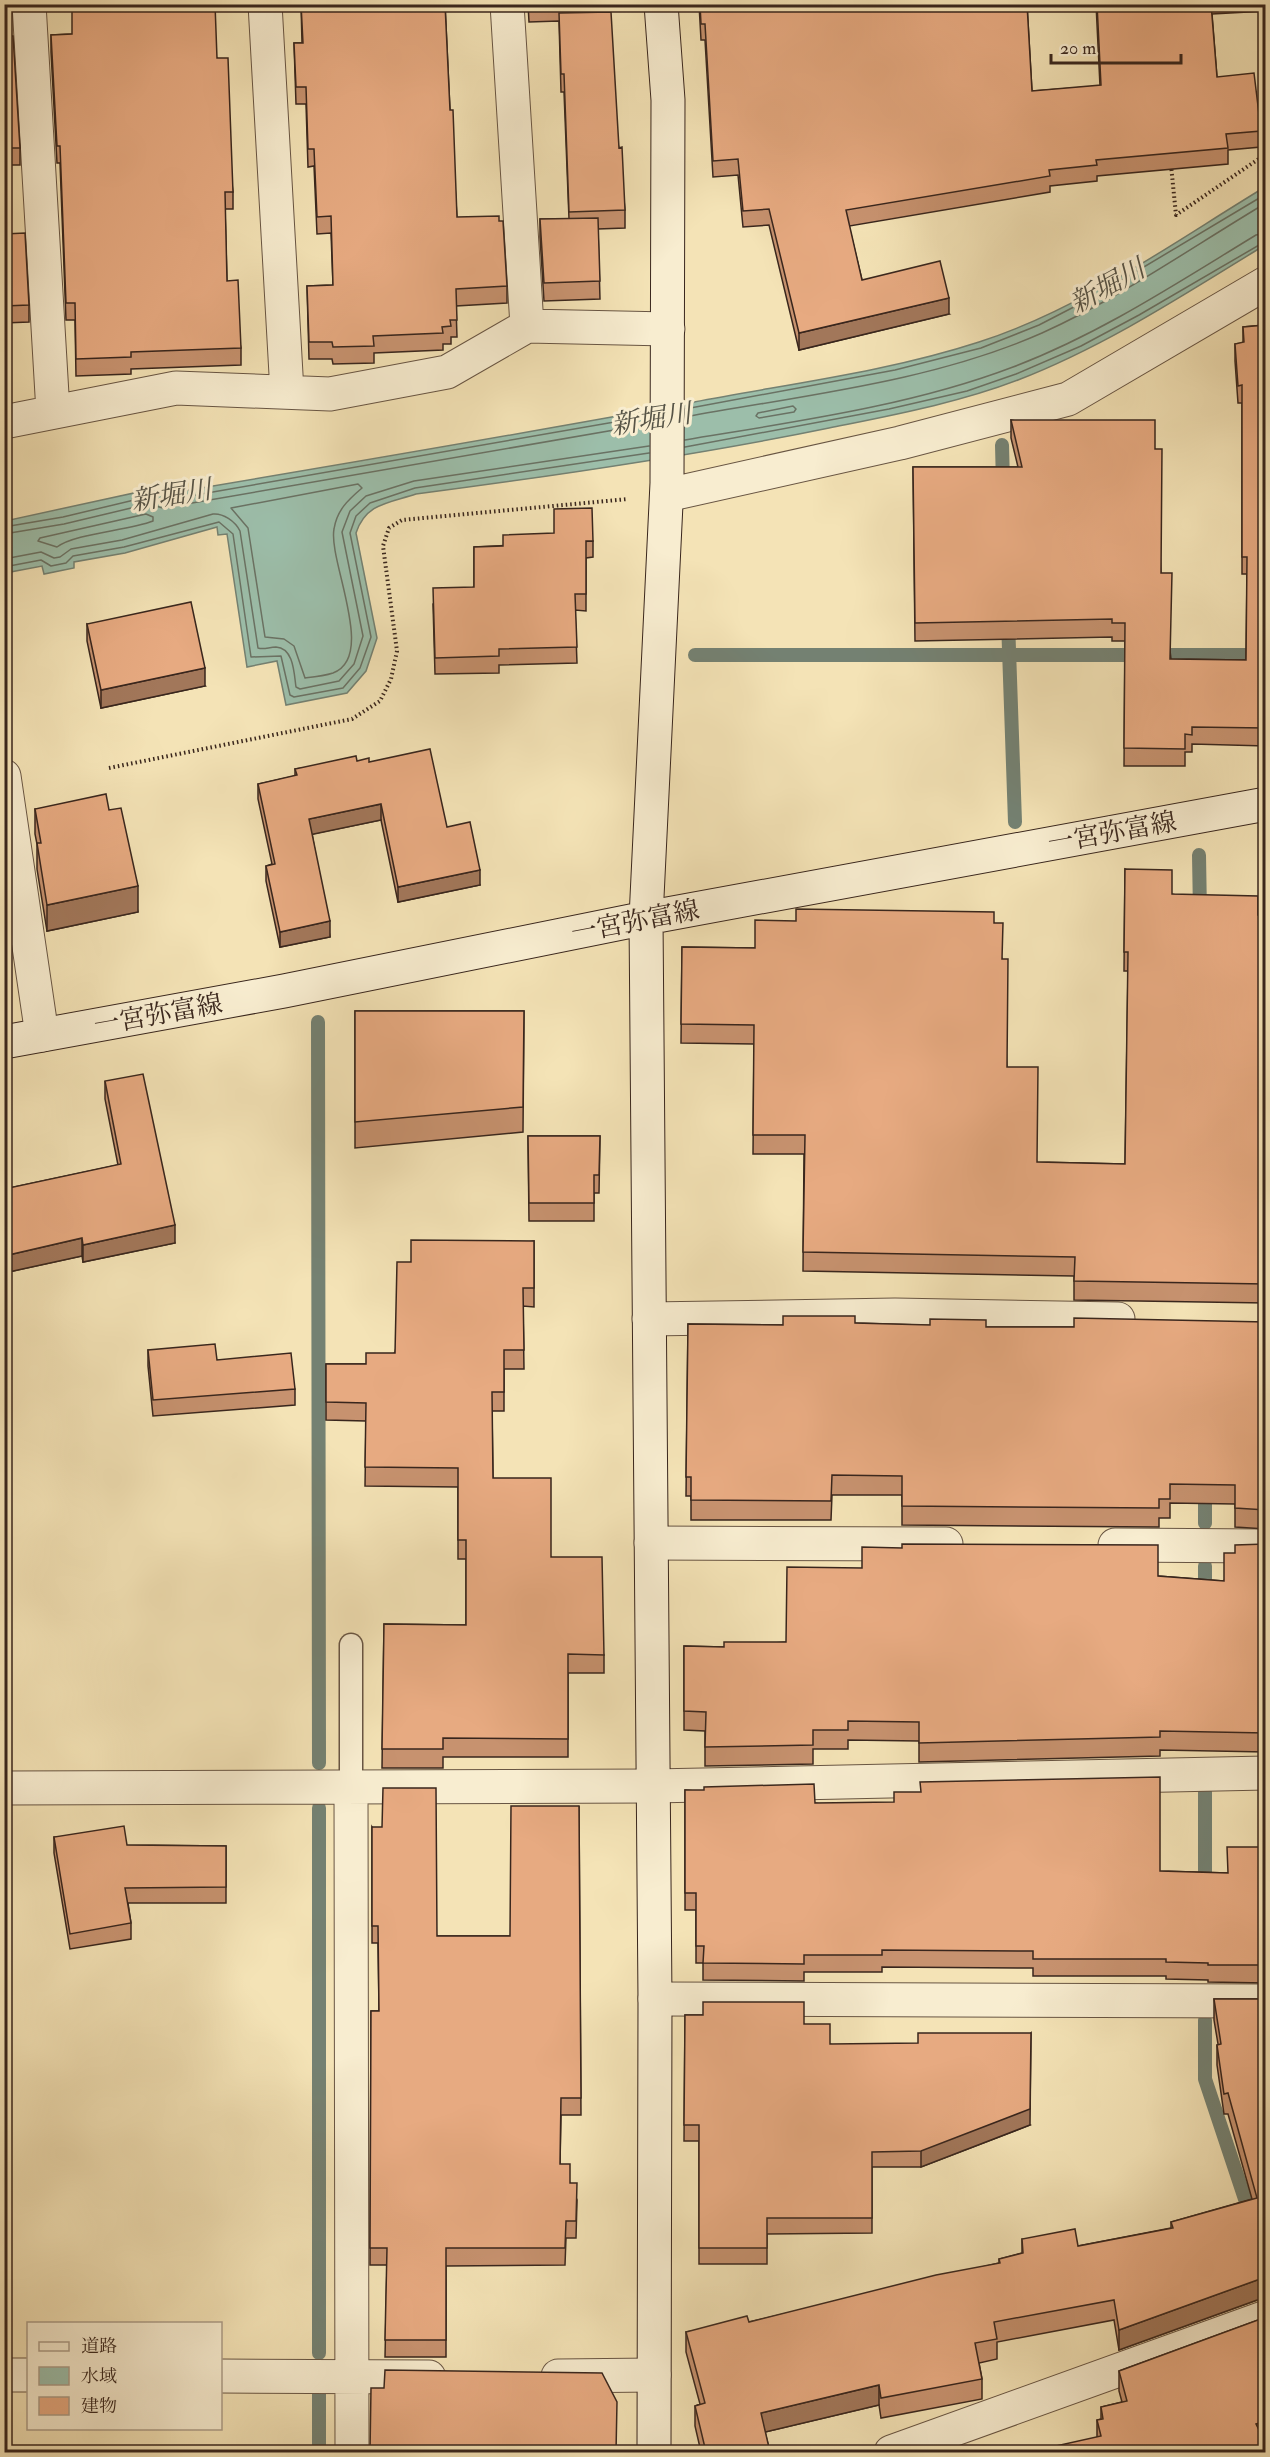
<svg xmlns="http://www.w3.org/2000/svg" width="1270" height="2457" viewBox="0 0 1270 2457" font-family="'IM FELL Double Pica','Noto Serif JP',serif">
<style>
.water{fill:#9cbeaa;stroke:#748172;stroke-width:1.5}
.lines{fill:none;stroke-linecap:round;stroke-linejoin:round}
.shore{stroke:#6a7264;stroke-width:1.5}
.stream{stroke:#748172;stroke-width:14}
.lane-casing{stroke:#685543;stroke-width:25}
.street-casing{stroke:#685543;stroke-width:35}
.secondary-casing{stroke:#39261d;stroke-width:35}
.path{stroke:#39261d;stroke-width:4;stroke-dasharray:1.5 3;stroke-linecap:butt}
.lane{stroke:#f8edd0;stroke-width:22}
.street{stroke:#f8edd0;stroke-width:33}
.secondary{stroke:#f8edd0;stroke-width:33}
.wall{fill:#c7926f;stroke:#39261d;stroke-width:1.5}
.shaded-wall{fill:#a2775a;stroke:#39261d;stroke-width:1.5}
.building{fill:#e7aa81;stroke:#39261d;stroke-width:1.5}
.labels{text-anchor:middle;stroke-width:6;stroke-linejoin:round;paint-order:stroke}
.street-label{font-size:26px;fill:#39261d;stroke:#f8edd0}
.water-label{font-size:27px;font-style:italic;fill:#575447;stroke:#f8edd0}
</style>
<rect width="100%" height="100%" fill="#f4e3b6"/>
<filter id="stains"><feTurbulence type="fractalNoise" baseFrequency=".00333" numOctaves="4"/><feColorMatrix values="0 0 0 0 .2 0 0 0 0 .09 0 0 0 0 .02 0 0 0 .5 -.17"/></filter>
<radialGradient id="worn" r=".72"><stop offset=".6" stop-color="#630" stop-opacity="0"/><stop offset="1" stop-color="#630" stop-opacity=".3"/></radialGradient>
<path class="water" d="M1265,187V245C1185,294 1106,346 1018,380C958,403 893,415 829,428C693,456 554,476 416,494C389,503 366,503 356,533L377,638L366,671L347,693L286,705L277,661L247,667L227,534L218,535L217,527L125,553L74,562V568L44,574L42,566L5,573V521L157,488L159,495C338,465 516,435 694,402C788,384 887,372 979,342C1082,309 1174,242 1265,187Z"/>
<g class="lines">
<path class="shore" d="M793,406L796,409L794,412L759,418L756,416L758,413Z
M685,409L895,370L981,348L1039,325L1097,295L1266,194
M685,417C804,395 931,382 1042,333C1120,298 1192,247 1266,203
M685,440C793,422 911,406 1013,367C1100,334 1177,283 1256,235L1266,233
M685,447L889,409L967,391L1016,374L1081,346L1139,315L1266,241
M358,484L362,488C348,500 337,510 334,529C328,561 377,657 333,673C324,676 314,677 305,678L294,646L284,639L265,637L248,528L231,508Z
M146,514L153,517V521C127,531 76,533 57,547L38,541L40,538Z
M4,527L63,517L151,496L161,501L649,416
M4,534L64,524L148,504L163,508L649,424
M4,559L41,552L54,558L60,557L71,549L122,540L213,514C223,513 235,521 240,531L258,648C264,650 269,647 276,647C294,648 294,674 296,687L300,689L339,681L354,664L363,636L342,532L350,511L366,496L414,481L649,446
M4,567L41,560L51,566L66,563L73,556L124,547L219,522L233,534L251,657L281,656L290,695L294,697L343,688L360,668L371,637L350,533L356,516L370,503L415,488L649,453"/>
<path class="stream" d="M1002,445L1003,484
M1008,621L1015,822
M695,655H1266
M1199,855L1200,913
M318,1022L319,1763
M1205,1523V1486
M1205,1596V1566
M319,1808V2353
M1205,1889V1792
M1205,2020V2079L1251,2217
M319,2394V2452"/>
<defs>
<path id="lane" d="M351,1645V1787"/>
<path id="street" d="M29,4L53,412
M265,4L287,392
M507,4L527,326
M4,422L176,388L330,394L447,372L527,326L668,329
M667,495L900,443L1068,399L1266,283
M4,776L42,1035
M649,1319L895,1315L1118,1319
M651,1543L946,1544
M1115,1545L1266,1546
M351,1787L352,2452
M4,1788L653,1786L1266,1773
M655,1999L1266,2001
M4,2375H28
M220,2376L429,2377
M558,2376L654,2375
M891,2452L1266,2317"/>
<path id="secondary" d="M4,1042L284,991L646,918L1266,804
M654,2452L655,1999L646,918L667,483L668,100L661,4"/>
</defs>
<use href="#lane" class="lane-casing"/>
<use href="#street" class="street-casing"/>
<use href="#secondary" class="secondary-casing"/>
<path class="path" d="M1171,165L1176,215L1266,154
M109,768L352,719L380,701L391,679L397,651L383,546L389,528L402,520L628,499"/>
<use href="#lane" class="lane"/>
<use href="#street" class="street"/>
<use href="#secondary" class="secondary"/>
</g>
<path class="wall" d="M301,4H445L450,110L457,217L507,286V303L456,306L457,337H451V344H443V350L374,353V363L333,364L332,359H309L307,286L333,285L331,233L317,234L314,166L308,167L306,104H296L294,43H302Z
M528,4H584V13L619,148L625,210V228L598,229L600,299L544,301L540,237V219H569L564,92H561L559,21L529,22Z
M699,4H1027L1032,91L1100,86L1096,4H1266V11L1212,14L1217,77L1261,131V147L1228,150V164L1097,176V181L1050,186V192L849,226L862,280L949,314L799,350L769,225L743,227L738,175L713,177L705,40H701Z
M72,34L217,58L233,192V209H225L227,281L241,348V365L131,369V374L76,376L75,320H66L60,163H57L51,52V35Z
M4,36L20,148V165H4Z
M4,234L29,305V322L4,323Z
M1266,312V746L1192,744V752H1185V766H1124L1125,641H1112V637L915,641L913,467H1018L1011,438V420L1155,449L1161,573L1171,659L1246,660L1247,574H1242V403H1238L1235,361V344L1243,343V327L1264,325V313Z
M593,541V557L586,558V611L575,610L577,663L499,665V673L435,674L433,604L474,587V547Z
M87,624L205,686L101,708L87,641Z
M357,761L369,762L447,827L480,885L398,902L381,820L312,834L330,937L280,947L266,881V866L272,864L258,799V784L295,776V769Z
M35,809L109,810L138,912L47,931L37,869V844L35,834Z
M1125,869L1172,894L1258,915H1266V1303L1074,1300V1276L803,1271L804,1154H753L754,1044L681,1043L682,947L755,948L994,923L1002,959L1007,1067L1037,1162L1125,1164L1128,971H1124Z
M355,1011H524L523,1132L355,1148Z
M105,1081L175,1243L83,1262L82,1256L4,1273V1189L118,1165L105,1099Z
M528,1136H600L599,1193H594V1221H529Z
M534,1241V1307L523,1306L524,1369H504V1411H492L493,1478L551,1557L604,1655V1673H568V1757H443V1768H382L384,1624L466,1625V1559H458V1487L365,1486L366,1421L326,1420V1364H366L395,1353L411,1262Z
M1266,1322V1529L1235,1527V1504L1170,1503V1518H1159V1527L902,1525V1495H832L831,1520H691V1496H686L688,1324L783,1325L855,1323L986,1327H1074Z
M148,1350L217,1360L295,1389V1405L153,1416L148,1366Z
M1266,1544V1752L1160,1750V1756L919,1762V1741L848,1740V1749H813V1764L705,1766V1731L684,1730V1646L724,1647L786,1642L1158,1576L1224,1581L1235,1553Z
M685,1790L815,1803L1160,1871L1228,1873L1266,1847V1983L1208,1982V1980L1166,1979V1976H1033V1968L882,1967V1972H804V1981L703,1980V1963H696V1910H685Z
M579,1806L581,2115H561L560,2164L570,2183L577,2200L576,2238H566L565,2265L446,2266V2357H385L387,2265H370L371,2011H379L378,1943H372V1827L437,1936H510Z
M54,1837L127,1845L226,1846V1903H128L131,1923V1939L70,1949L54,1853Z
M1214,1999H1266V2299H1260L1119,2350L1114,2320L997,2342V2359L979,2363L982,2379V2399L881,2418L879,2405L765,2432L770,2452H701L695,2426V2406L700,2404L686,2352V2332L749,2322L999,2263V2259L1022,2253V2239L1078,2246L1171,2228V2222L1252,2199L1228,2114H1224L1217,2065V2045L1218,2044L1214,2020Z
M685,2015H703L804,2024L830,2044L1030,2125L921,2167H872V2233L767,2234V2264H699V2141H684Z
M1266,2317V2442L1097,2437V2420L1101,2419V2407L1122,2402L1119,2391V2371Z"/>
<path class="shaded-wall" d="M949,298V314L799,350V333Z
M205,668V686L101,708V690Z
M381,804V820L309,835V819Z
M480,870V885L398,902V887Z
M138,886V912L47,931V905Z
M330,921V937L280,947V932Z
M175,1225V1243L83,1262V1245Z
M82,1238V1256L4,1273V1256Z
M1031,2033L1030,2125L921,2167V2151Z
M1260,2279V2299L1119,2350V2330Z
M879,2385V2405L761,2433V2413Z
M1266,2421V2442L1256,2444V2424Z"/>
<path class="building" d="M72,4H215L217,58H228L233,192H225L227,281L238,280L241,348L131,352V357L76,359L75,303H66L60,146H57L51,35L72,34Z
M301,4H445L450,110H453L457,217L499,216V221H503L507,286L456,289L457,320H450L451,326L442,327L443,333L373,336L374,346L333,347L332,342H309L307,286L333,285L331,216L317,217L314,149H308L306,87H296L294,43H303Z
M700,4H1027L1032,91L1101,85L1097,4H1211L1217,77L1254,73L1261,131L1226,134L1228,148L1096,160L1097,165L1049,170L1050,176L846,210L862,280L940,261L949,298L799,333L769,209L743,211L738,159L713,161L705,24H701Z
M611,12L619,148L622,147L625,210L569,212L564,74H561L559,13Z
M4,36H13L20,148H4Z
M598,218L600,281L544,283L540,219Z
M25,233L29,305L4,306V234Z
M1266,312V728L1192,727V735L1185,734V749L1124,748L1125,623H1112V619L915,623L913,467H1022L1011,420H1155V449H1162L1161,573H1172L1170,659L1246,660L1247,557H1242V385L1238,386L1235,344L1244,342L1243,327L1265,325L1264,313Z
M592,508L593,541H586V594H575L577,647L499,649V656L435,658L433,588L474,587V547L503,546V535L554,533V509Z
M191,602L205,668L101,690L87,624Z
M430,749L447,827L470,822L480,870L398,887L381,804L309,819L330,921L280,932L266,866L275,864L258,784L297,775L295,769L356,756L357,761L369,758V762Z
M106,794L109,810L121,808L138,886L47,905L37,843H41L35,809Z
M1125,869L1172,870V894L1258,896V915H1266V1284L1074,1281L1075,1257L803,1252L805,1135H753L754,1025L681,1024L682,947L755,948V920L796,921V909L994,912V923H1003L1002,959H1008L1007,1067H1038L1037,1162L1125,1164L1128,952H1124Z
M355,1011H524L523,1107L355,1122Z
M143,1074L175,1225L83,1245L82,1238L4,1256V1189L121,1164L105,1081Z
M528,1136H600L599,1175H594V1203H529Z
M411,1240L534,1241V1288H523L524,1350H504V1392H492L493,1478H551V1557H602L604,1655L568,1654V1739L443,1738V1749H382L384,1624L466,1625V1540H458V1468L365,1467L366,1403L326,1402V1364H366V1353H395L397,1262H411Z
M783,1316H855V1323L930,1325V1319L986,1320V1327H1074V1318L1266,1322V1510L1235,1508V1485L1170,1484V1499H1159V1508L902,1506V1476L832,1475L831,1501L691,1500V1477H686L688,1324L783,1325Z
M215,1344L217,1360L291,1353L295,1389L153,1400L148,1350Z
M902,1544L1158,1545V1576L1224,1581V1553H1235V1545L1266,1544V1733L1160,1731V1737L919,1743V1722L848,1721V1730H813V1745L705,1747L706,1712L684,1711V1646L724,1647V1642H786L787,1567L862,1568V1547L902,1548Z
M1160,1777V1871L1228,1873L1227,1847H1266V1965H1208V1963L1166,1962V1959H1033V1951L882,1950V1955H804V1964L703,1963L704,1946H696V1893H685V1790H704V1787L814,1784L815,1803L894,1802V1792H921L920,1782Z
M383,1788H436L437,1936H510L511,1806H579L581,2098H561L560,2164H570V2183H577L576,2221H566L565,2248H446V2340H385L387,2248H370L371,2011H379L378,1926H372V1827H382Z
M124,1826L127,1845L226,1846V1887L125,1888L131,1923L70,1934L54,1837Z
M1214,1999H1266V2279H1260L1119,2330L1114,2300L994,2322L997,2339L975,2343L982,2379L881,2398L879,2385L761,2413L770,2452H706L695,2406L705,2403L686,2332L747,2316L749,2322L936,2275L1000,2263L999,2259L1023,2253L1022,2239L1075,2229L1078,2246L1173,2228L1171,2222L1257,2198L1228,2093L1224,2094L1217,2045L1221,2044Z
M703,2002H804V2024H830V2044L918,2043V2033H1031L1030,2109L921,2151L872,2152V2218H767V2248H699V2125H684L685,2015H703Z
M1266,2317V2421L1256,2424L1266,2444V2452H1029L1101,2436L1097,2420L1103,2419L1101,2407L1127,2401L1119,2371Z
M385,2370L602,2373L617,2402L616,2452H370L371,2388H384Z"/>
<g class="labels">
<g class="street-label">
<text transform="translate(1112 832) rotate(-10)" y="9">一宮弥富線</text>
<text transform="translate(635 921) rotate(-11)" y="9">一宮弥富線</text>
<text transform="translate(158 1014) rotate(-10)" y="9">一宮弥富線</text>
</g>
<g class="water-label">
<text transform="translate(1107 286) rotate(-29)" y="9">新堀川</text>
<text transform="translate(651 419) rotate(-9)" y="9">新堀川</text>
<text transform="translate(171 495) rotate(-9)" y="9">新堀川</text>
</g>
</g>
<rect width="1270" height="2457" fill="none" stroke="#f4e3b6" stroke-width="24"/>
<rect x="6" y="6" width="1258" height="2445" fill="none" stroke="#39261d" stroke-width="3"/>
<rect x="12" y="12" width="1246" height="2433" fill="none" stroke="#39261d" stroke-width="1.5"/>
<rect x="27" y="2322" width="195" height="108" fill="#f8edd0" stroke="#ac9d88" stroke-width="1.5"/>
<rect x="39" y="2342" width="30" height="9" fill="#f8edd0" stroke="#ac9d88" stroke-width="1.5"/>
<text x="81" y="2352" font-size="18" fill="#39261d">道路</text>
<rect x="39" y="2367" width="30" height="18" fill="#9cbeaa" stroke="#ac9d88" stroke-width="1.5"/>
<text x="81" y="2382" font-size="18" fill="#39261d">水域</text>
<rect x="39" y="2397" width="30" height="18" fill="#e7aa81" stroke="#ac9d88" stroke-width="1.5"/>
<text x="81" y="2412" font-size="18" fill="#39261d">建物</text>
<path d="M1051 54v9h130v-9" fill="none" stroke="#39261d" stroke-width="3"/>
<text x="1060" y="54" font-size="18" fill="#39261d" stroke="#f8edd0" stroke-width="4.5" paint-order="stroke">20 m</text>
<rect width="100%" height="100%" filter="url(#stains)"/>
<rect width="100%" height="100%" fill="url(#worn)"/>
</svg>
